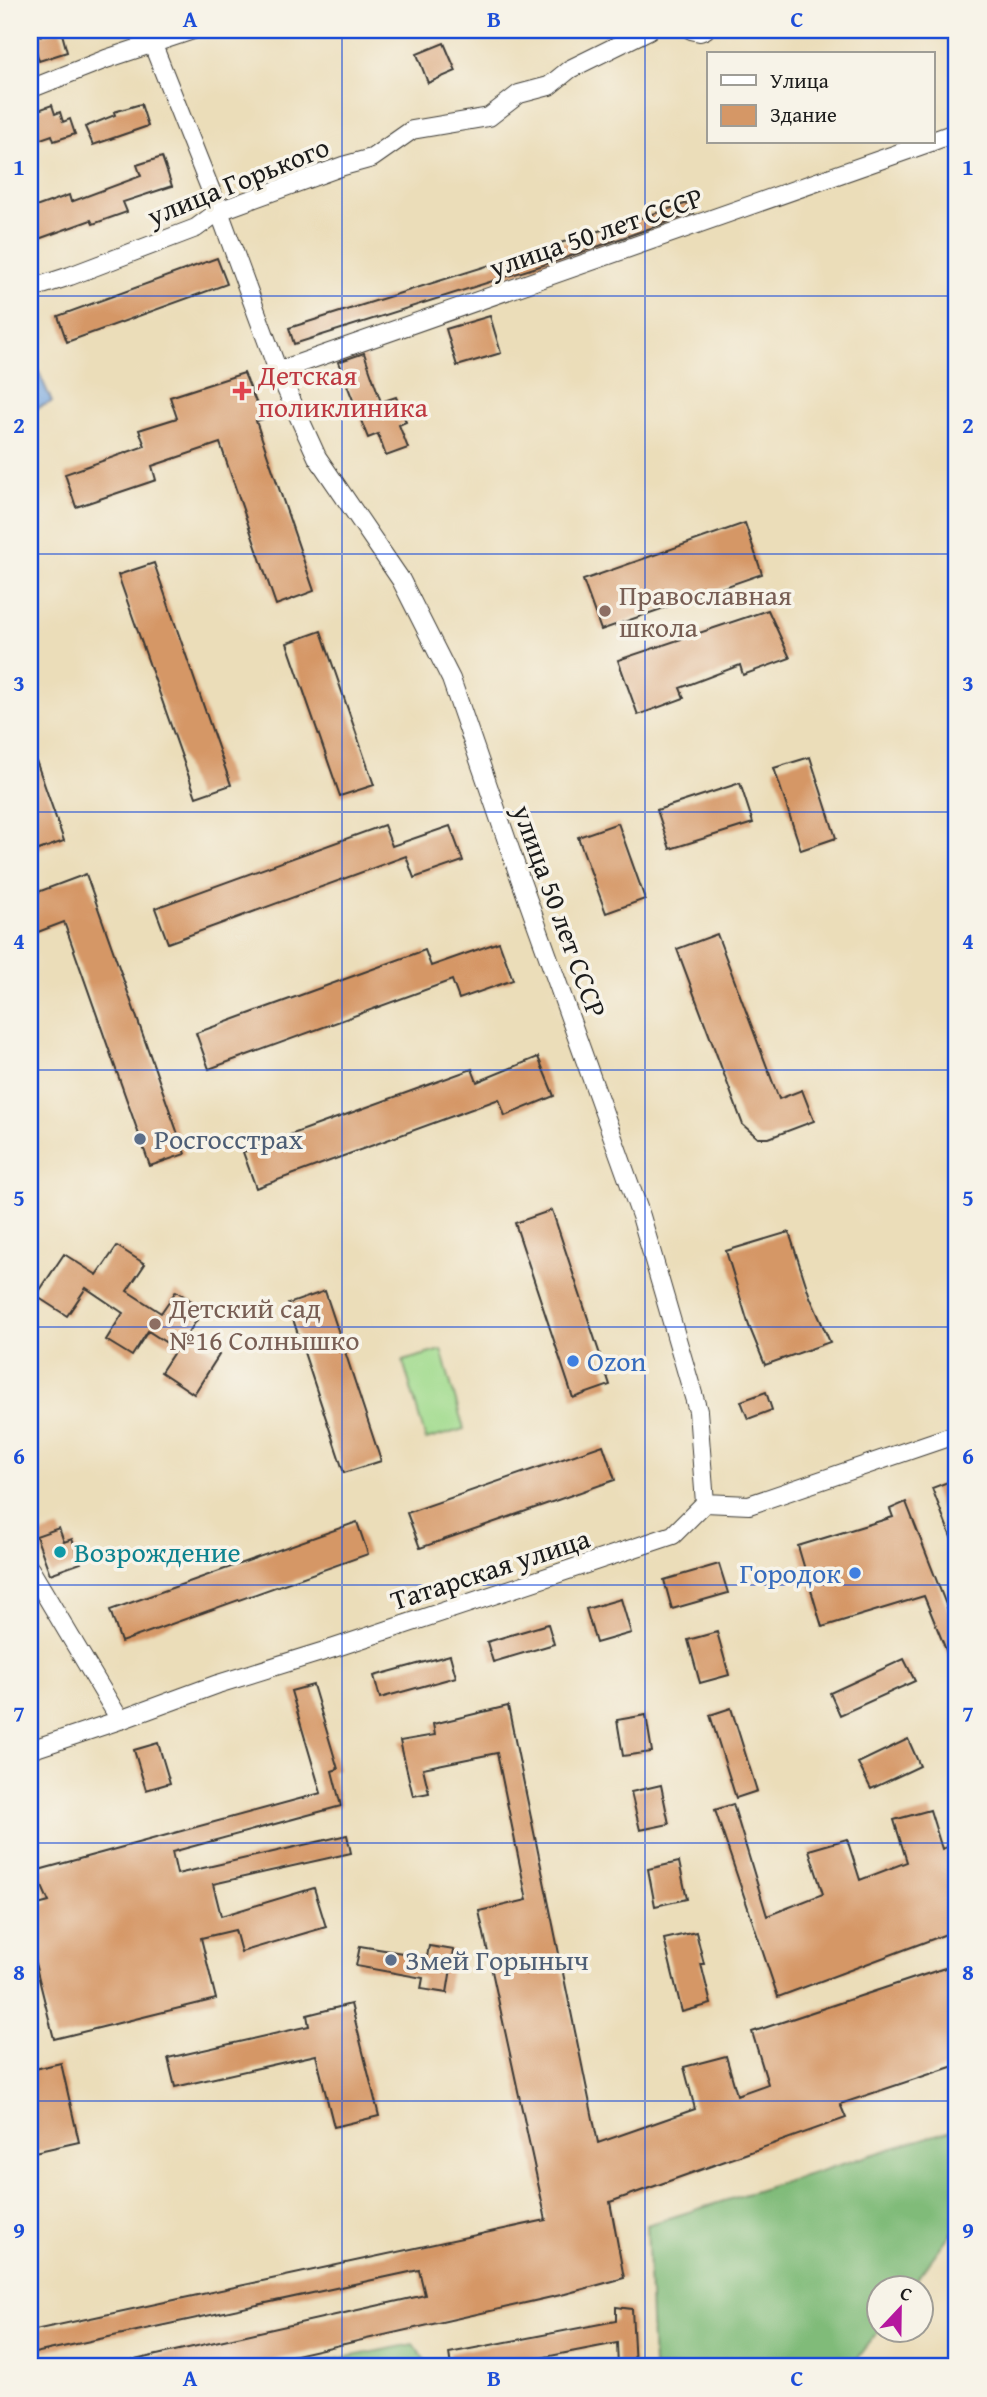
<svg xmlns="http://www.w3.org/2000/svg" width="987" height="2397" viewBox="0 0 987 2397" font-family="'Gentium Book Plus',serif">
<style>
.green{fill:#a1db8e;stroke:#5e7c55;stroke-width:2}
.forest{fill:#80bb79;stroke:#4e6c4a;stroke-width:2}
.water{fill:#75a5df;stroke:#48607e;stroke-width:2}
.building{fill:#d59766}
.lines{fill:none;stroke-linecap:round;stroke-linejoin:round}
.street-casing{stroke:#3b3934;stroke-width:20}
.street{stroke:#fff;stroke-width:18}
.grid{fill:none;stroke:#1d4ed8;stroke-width:2;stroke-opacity:0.55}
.health-dot{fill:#e0444e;stroke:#f7f3e8;stroke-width:2.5}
.education-dot{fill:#8d6e63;stroke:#f7f3e8;stroke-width:2.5}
.service-dot{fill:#5c6f8a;stroke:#f7f3e8;stroke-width:2.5}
.shop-dot{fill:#3f7fe0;stroke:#f7f3e8;stroke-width:2.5}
.culture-dot{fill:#0f9aa8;stroke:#f7f3e8;stroke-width:2.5}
.labels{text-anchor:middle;stroke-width:7;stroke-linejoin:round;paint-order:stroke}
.street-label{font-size:28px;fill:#1c1c1c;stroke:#f7f3e8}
.health-label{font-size:28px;fill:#be3a42;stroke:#f7f3e8;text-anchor:start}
.education-label{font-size:28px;fill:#785e54;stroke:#f7f3e8;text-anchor:start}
.service-label{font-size:28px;fill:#4e5e75;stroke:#f7f3e8;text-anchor:start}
.shop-label{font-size:28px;fill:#366cbe;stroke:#f7f3e8;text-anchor:start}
.culture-label{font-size:28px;fill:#0d838f;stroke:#f7f3e8;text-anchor:start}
.neatline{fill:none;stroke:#1d4ed8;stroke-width:2.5}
.grid-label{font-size:23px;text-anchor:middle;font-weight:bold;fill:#1d4ed8}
</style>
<rect width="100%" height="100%" fill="#f7f3e8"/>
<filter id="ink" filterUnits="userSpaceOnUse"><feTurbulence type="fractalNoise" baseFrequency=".0143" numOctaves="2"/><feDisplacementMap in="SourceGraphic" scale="14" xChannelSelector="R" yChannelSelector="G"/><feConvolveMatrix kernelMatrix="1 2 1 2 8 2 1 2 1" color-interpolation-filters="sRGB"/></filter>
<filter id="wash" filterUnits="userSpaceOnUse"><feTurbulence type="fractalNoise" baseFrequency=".00686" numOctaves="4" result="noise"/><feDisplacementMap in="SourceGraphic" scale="28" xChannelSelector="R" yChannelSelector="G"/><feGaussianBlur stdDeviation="1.57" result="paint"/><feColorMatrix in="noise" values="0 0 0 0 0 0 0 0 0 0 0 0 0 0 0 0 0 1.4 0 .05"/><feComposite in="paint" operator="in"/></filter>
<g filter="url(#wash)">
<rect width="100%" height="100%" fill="#ebddb9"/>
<path class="green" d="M441,1350L464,1429L426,1440L403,1361Z"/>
<path class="forest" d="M957,2128V2225L910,2288H878L879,2331L851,2367H653L647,2225Z
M413,2344L430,2367H295Z"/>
<path class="water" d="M30,352L52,402L30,411Z"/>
<g id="blocks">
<path class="building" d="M61,30L67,52L39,61L32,38Z
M444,43L456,71L428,83L417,54Z
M141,104L148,126L93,145L85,127L115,115L114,112Z
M52,105L55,114L60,112L63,122L70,119L75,134L54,141L52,135L38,140L30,113Z
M162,157L172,186L123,202L127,212L93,224L91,220L30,242V209L69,195L71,202L141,176L137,165Z
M691,202L694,213L556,261L294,344L289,328Z
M217,258L227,284L67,342L58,316Z
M490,316L501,353L457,366L446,329Z
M364,353L381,402L396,397L406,422L399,425L408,448L386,456L378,434L368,438L338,362Z
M244,373L263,419L256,421L314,591L276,605L220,443L152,466L156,480L76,507L65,474L145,446L139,430L177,418L170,397Z
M745,523L762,574L601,630L583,580Z
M154,563L231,785L196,797L118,575Z
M768,610L790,658L743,675L740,665L680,688L684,698L638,715L618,660Z
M321,631L374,785L340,796L287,643Z
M30,749H32L64,841L30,853Z
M810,757L836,838L801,850L774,768Z
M740,783L753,823L670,849L657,810Z
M618,823L645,899L606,913L578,837Z
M384,825L392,846L450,826L463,861L414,878L406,856L168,943L155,908Z
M86,874L185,1154L150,1166L64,922L30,935V895Z
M717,934L779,1099L802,1090L814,1121L769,1138H758L743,1125L677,949Z
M499,942L513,980L459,999L452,980L209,1069L196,1033L425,950L431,966Z
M538,1057L554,1096L505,1116L499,1099L256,1188L243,1152L472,1069L477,1082Z
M552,1210L610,1385L573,1398L515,1223Z
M789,1232L810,1297L830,1342L765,1365L749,1326L726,1251Z
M117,1246L145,1264L127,1291L161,1313L176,1291L204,1309L187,1335L219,1355L194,1394L161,1372L176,1349L148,1331L132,1356L106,1340L123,1313L86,1288L67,1316L36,1296L64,1254L97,1275Z
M325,1291L381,1461L344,1473L288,1304Z
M766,1392L772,1410L748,1419L741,1401Z
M603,1445L615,1480L420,1548L407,1513Z
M953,1480L957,1492L956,1550L932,1488Z
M906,1502L957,1633V1677L924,1596L822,1627L798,1546L893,1517L890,1509Z
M357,1522L368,1554L121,1642L110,1610Z
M59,1528L64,1542L72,1539L81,1563L50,1574L36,1536Z
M719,1564L728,1593L672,1609L664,1580Z
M621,1599L631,1633L596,1643L586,1609Z
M548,1624L554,1644L493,1662L487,1642Z
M717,1632L729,1675L700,1683L688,1640Z
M450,1655L456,1677L380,1698L374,1676Z
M904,1659L915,1681L840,1715L830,1693Z
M313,1685L338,1769L332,1771L341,1806L172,1852L177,1874L347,1835L351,1853L213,1884L221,1916L314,1888L326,1927L241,1952L235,1930L201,1938L216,1999L54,2039L30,1943V1907L49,1902L35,1871L321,1793L291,1691Z
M508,1706L598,2143L695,2109L684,2067L726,2056L737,2095L768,2084L752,2032L957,1964V2065L840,2104L846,2118L610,2202L624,2278L565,2294L243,2367H131L130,2361L425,2295L419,2270L30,2354V2331L546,2220L479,1911L527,1900L497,1753L423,1768L429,1793L413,1796L400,1741L435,1735L433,1724Z
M731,1708L757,1791L736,1798L710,1715Z
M646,1715L652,1752L623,1756L617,1720Z
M908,1739L920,1766L871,1789L858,1763Z
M158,1743L170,1783L146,1790L134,1750Z
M661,1785L669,1824L640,1830L631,1792Z
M733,1804L767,1916L823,1894L809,1850L847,1839L860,1880L907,1862L894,1820L930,1810L942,1849L957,1843V1930L778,1997L715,1810Z
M679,1862L687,1899L655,1906L648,1869Z
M696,1932L704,1964H701L711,2004L682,2012L664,1939Z
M360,1946L427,1957L429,1946L454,1950L447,1993L421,1989L423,1978L356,1966Z
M351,2004L379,2116L334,2127L316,2055L175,2087L168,2058L309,2026L307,2015Z
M61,2063L79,2142L30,2153V2070Z
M616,2307L632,2309L635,2367H618L617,2343L494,2367H451L449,2353L616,2321Z"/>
</g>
</g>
<g filter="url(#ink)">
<use href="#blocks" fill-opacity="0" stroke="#3b3934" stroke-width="2"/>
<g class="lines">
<defs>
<path id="street" d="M147,30L219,211L278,371L317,457L401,580L451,679L522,884L641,1216L698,1411L705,1503
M691,30L700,32L705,30
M30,89L106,59L193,30
M933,141L952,134L957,142
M30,289L70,276L196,228L219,211L343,166L372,158L412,130L489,117L519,94L549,86L570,69L649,30
M278,371L931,142
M30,1569L120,1720
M30,1750L120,1720L218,1684L334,1648L673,1535L705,1503L749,1505L957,1434"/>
</defs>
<use href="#street" class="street-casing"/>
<use href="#street" class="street"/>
</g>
</g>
<path class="grid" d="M342,30V2367M645,30V2367M30,296H957M30,554H957M30,812H957M30,1070H957M30,1327H957M30,1585H957M30,1843H957M30,2101H957"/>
<path class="health-dot" d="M238.5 380.5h7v7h7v7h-7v7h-7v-7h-7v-7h7z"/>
<g class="education-dot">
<circle cx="605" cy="611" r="7"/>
<circle cx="155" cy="1324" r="7"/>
</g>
<g class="service-dot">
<circle cx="140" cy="1139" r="7"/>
<circle cx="391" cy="1960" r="7"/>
</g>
<g class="shop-dot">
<circle cx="573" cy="1361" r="7"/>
<circle cx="855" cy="1573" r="7"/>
</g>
<circle class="culture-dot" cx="60" cy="1552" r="7"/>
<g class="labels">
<g class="street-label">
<text transform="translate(238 181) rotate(-22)" y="10">улица Горького</text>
<text transform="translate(596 232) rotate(-19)" y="10">улица 50 лет СССР</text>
<text transform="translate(560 911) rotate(70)" y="10">улица 50 лет СССР</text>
<text transform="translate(490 1569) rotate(-18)" y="10">Татарская улица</text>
</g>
<g class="health-label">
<text x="258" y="385">Детская<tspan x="258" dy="32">поликлиника</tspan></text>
</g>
<g class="education-label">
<text x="619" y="605">Православная<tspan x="619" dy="32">школа</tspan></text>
<text x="169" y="1318">Детский сад<tspan x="169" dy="32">№16 Солнышко</tspan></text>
</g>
<g class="service-label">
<text x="154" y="1149">Росгосстрах</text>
<text x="405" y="1970">Змей Горыныч</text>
</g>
<g class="shop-label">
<text x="587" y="1371">Ozon</text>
<text x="841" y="1583" text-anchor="end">Городок</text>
</g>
<g class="culture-label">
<text x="74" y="1562">Возрождение</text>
</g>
</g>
<rect width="987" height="2397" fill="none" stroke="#f7f3e8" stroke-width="77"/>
<rect x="707" y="52" width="228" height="91" fill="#f7f3e8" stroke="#9f9d96" stroke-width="2"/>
<rect x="721" y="75" width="35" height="10" fill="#ffffff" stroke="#9f9d96" stroke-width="2"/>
<text x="770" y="88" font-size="21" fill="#1c1c1c">Улица</text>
<rect x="721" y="105" width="35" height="21" fill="#d59766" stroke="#9f9d96" stroke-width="2"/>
<text x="770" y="122" font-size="21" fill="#1c1c1c">Здание</text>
<g transform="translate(900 2309) rotate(22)"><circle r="33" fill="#f7f3e8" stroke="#9f9d96" stroke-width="2"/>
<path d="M0-5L12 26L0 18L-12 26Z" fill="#b5179e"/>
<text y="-10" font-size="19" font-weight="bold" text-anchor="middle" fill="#1c1c1c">С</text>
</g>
<rect x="38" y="38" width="910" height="2320" class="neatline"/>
<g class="grid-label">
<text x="190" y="27">A</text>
<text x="494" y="27">B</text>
<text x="797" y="27">C</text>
<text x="19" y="175">1</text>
<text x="968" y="175">1</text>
<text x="19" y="433">2</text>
<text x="968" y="433">2</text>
<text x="19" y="691">3</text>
<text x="968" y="691">3</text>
<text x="19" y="949">4</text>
<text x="968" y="949">4</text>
<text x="19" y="1206">5</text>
<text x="968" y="1206">5</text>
<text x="19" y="1464">6</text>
<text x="968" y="1464">6</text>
<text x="19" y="1722">7</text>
<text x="968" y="1722">7</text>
<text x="19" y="1980">8</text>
<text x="968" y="1980">8</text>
<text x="19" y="2238">9</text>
<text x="968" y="2238">9</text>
<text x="190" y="2386">A</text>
<text x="494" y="2386">B</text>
<text x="797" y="2386">C</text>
</g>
</svg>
